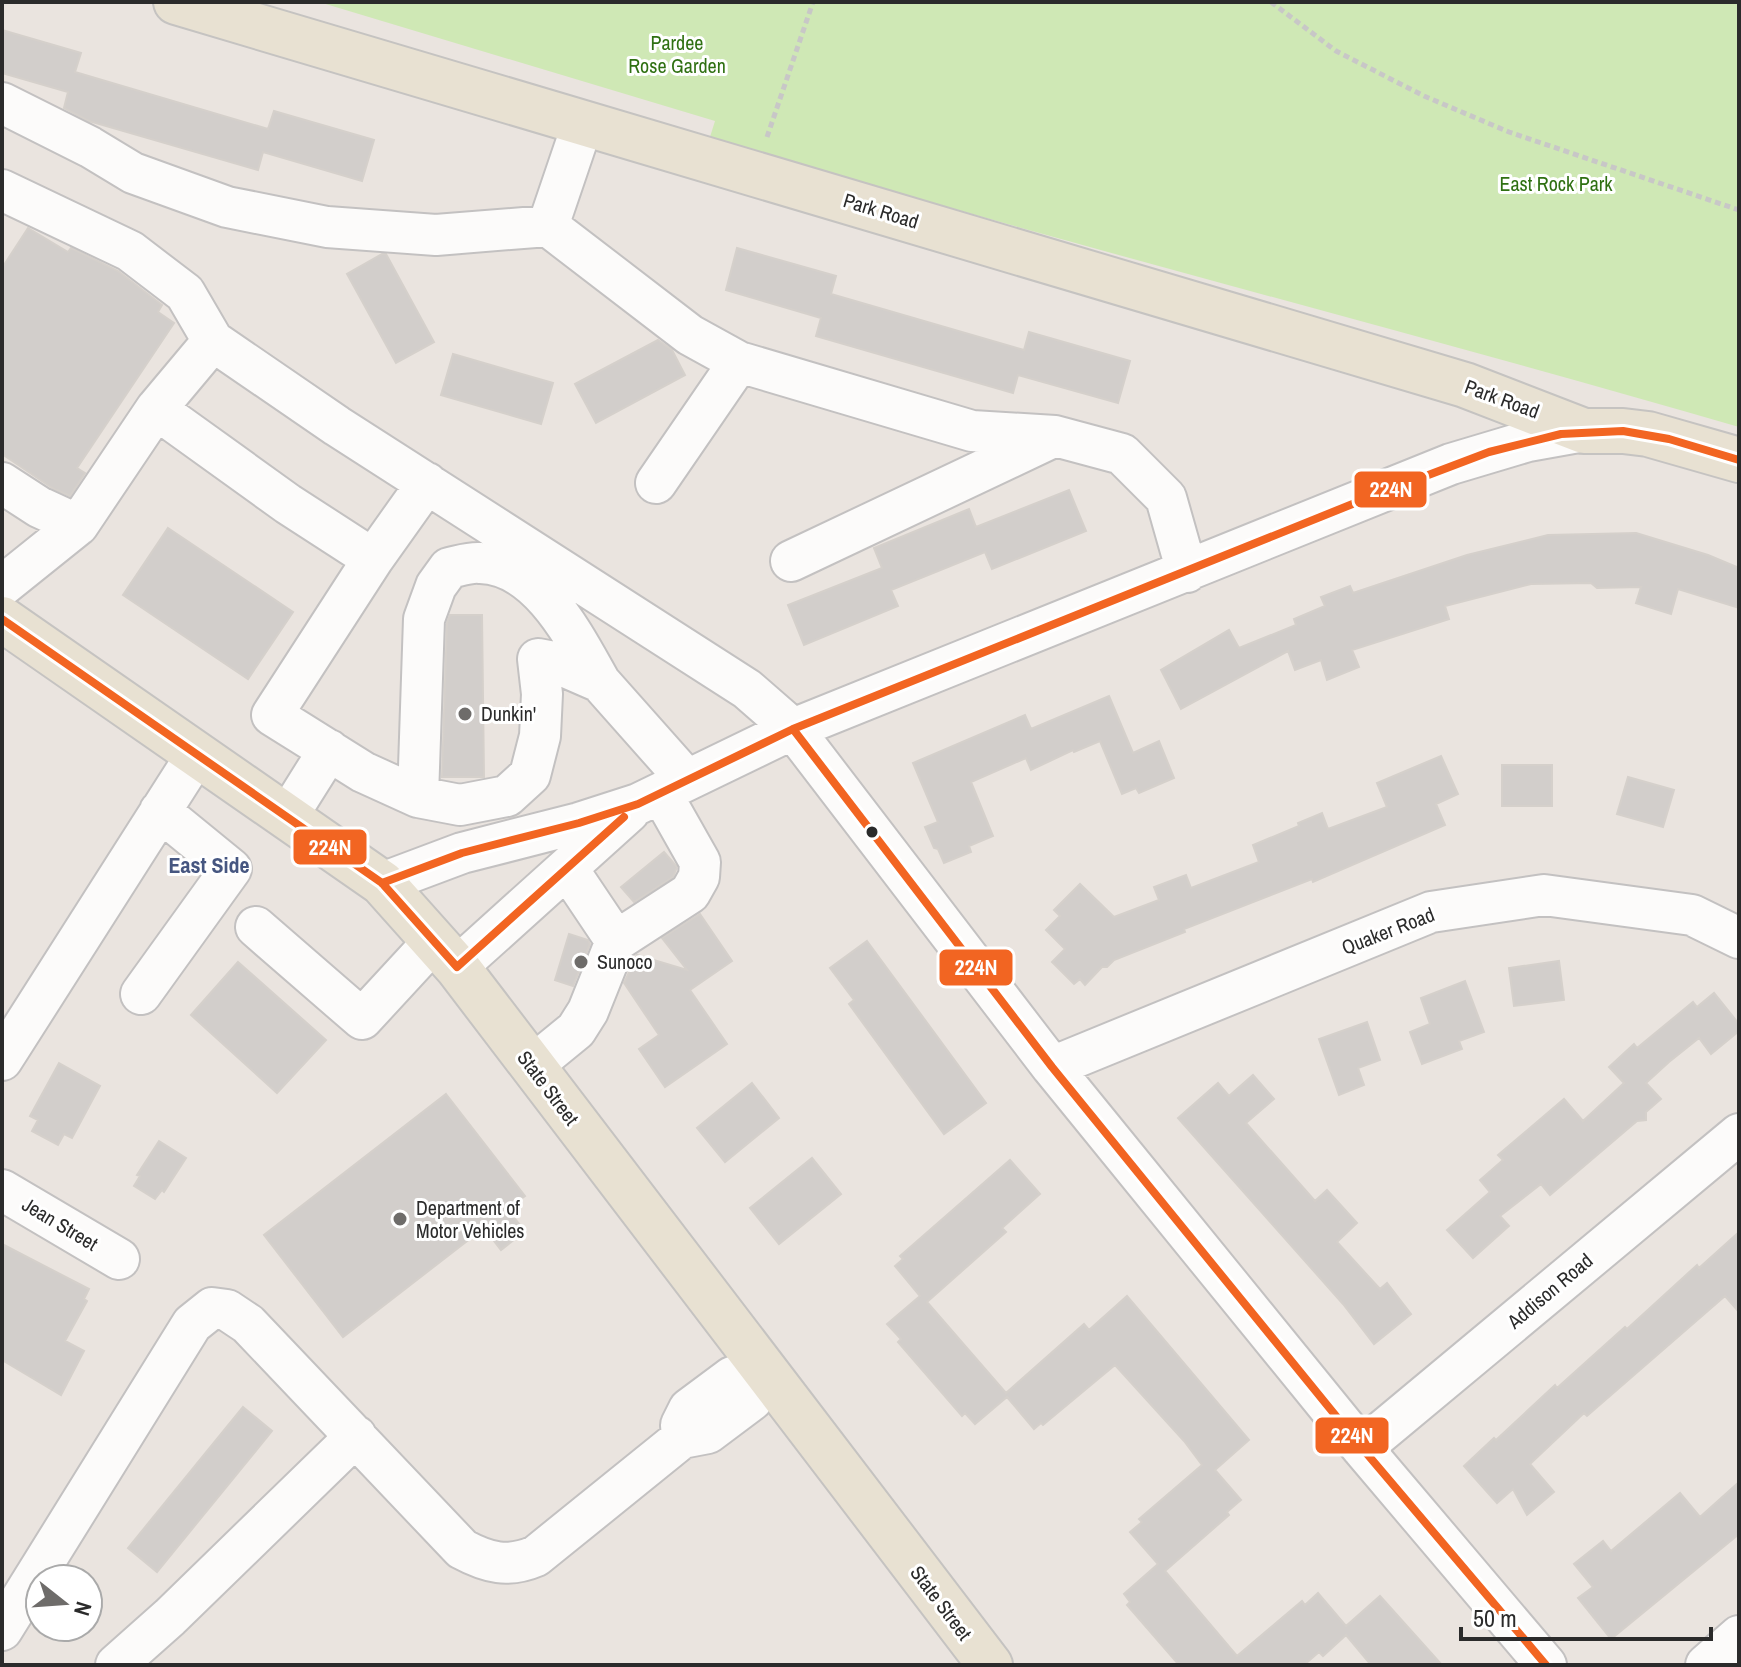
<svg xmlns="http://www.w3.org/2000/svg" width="1741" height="1667" viewBox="0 0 1741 1667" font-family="'Archivo Narrow',sans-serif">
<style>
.green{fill:#cfe8b5}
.building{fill:#d2cecb;stroke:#d5d0cb;stroke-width:2}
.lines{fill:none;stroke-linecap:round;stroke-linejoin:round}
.minor-casing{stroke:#c3c1c1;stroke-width:44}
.major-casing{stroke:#c5c3c1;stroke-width:48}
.path{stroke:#c8c7c7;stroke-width:5;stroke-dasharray:6 4;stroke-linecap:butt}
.minor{stroke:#fcfbfa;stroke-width:40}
.major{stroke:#e8e1d2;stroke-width:44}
.bus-1-casing{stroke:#fff;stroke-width:14}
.bus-1{stroke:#f26522;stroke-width:8}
.poi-dot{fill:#6e6c6a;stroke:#fff;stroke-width:3}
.bus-dot{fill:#2b2b2b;stroke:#fff;stroke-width:3}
.labels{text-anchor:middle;stroke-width:6;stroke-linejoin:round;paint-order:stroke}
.park-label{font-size:20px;fill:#2f7012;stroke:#fff}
.street-label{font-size:20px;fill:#2b2b2b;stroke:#fff}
.poi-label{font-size:20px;fill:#2b2b2b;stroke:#fff;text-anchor:start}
.neighbourhood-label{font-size:22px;font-weight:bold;fill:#465680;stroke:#fff}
.line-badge{stroke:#fff;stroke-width:3}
.badge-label{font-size:22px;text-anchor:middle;font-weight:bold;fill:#fff}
</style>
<rect width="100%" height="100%" fill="#eae4df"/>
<path class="green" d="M319,2H1739V427C1397,327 1051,242 710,137L715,121Z"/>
<path class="building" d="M2,30L81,53L75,72L268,129L274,111L374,140L362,181L263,152L258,170L89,121L64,108L68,92L2,73Z
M28,228L68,252L71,248L118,271L162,305L158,312L174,323L77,468L85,473L70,496L54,489L2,454V268Z
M737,248L836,276L831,294L1024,350L1029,332L1130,361L1118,403L1018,375L1013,393L816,336L821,318L726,290Z
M382,254H386L434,342L396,363L347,274Z
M658,340L672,350L685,375L596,423L575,384Z
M453,354L553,383L541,424L441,395Z
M1069,490L1086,531L992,569L985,552L891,590L898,606L804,645L788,605L882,568L874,548L969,509L976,527Z
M168,528L293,612L248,679L123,595Z
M1636,533L1708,555L1739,568V608L1678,589L1671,614L1636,603L1641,587L1597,588L1591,583L1531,584L1445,606L1449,619L1352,650L1359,667L1327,680L1321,660L1295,670L1288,651L1181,709L1161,670L1229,630L1239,648L1296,625L1294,619L1325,606L1321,597L1350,586L1353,593L1467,555L1548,535Z
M450,615H482L484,777H442L447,623Z
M1109,696L1133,753L1159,741L1174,778L1139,793L1136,788L1122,794L1100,741L1074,752L1073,750L1031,770L1026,758L971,782L993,836L969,846L971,852L944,863L938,849L934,848L925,827L938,822L913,763L1025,715L1031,729Z
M1441,756L1458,794L1436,804L1445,825L1313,882L1312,879L1184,929L1185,932L1114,960L1107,967H1102L1085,985L1080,979L1074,984L1052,962L1065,949L1046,930L1060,916L1054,910L1080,884L1114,917L1159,900L1154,887L1186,875L1191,888L1259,862L1253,845L1299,826L1298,823L1322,813L1328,829L1387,807L1377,783Z
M1502,765H1552V806H1502Z
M1628,777L1674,790L1663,827L1617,814Z
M664,852L677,867L673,877L634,902L621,887Z
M700,914L732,961L690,990L727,1044L665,1087L639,1049L659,1035L624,983L637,955L687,970L662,938Z
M569,934L588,940L590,944L573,986L555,980Z
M867,941L986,1103L944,1134L849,1004L854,1000L830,968Z
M1559,961L1564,1000L1514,1006L1509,968Z
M238,962L326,1040L277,1093L191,1015Z
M1465,981L1484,1032L1459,1041L1462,1049L1422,1064L1410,1032L1430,1024L1421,998Z
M1714,993L1739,1024V1031L1711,1054L1699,1038L1669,1062L1646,1083L1661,1099L1646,1112V1120L1637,1121L1550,1195L1541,1184L1500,1216L1509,1226L1473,1258L1447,1230L1490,1192L1480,1180L1503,1160L1498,1155L1564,1099L1583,1121L1624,1083L1609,1067L1634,1044L1637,1048L1693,1002L1697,1007Z
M1367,1022L1380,1060L1358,1068L1364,1085L1339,1095L1319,1039Z
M59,1063L100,1086L72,1138L64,1134L58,1145L32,1131L38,1120L30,1116Z
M1253,1075L1274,1099L1246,1123L1315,1201L1327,1190L1357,1223L1337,1242L1380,1289L1387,1283L1411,1314L1374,1344L1343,1304L1178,1118L1218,1083L1229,1096Z
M752,1083L779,1118L725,1162L697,1128Z
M446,1094L525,1196L507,1209L525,1231L501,1250L484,1228L343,1337L264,1235Z
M159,1141L186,1158L164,1192L162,1190L155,1199L134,1186L140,1176L137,1175Z
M812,1158L841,1194L779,1244L750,1208Z
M1010,1160L1040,1194L1002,1228L1006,1232L927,1302L1006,1393L1084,1324L1089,1330L1127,1296L1249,1440L1215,1470L1241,1500L1227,1512L1229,1515L1165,1571L1237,1656L1302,1601L1305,1605L1318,1593L1346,1626L1380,1596L1442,1665H1371L1346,1635L1323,1656L1319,1652L1304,1665H1179L1127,1605L1130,1602L1124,1594L1158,1564L1130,1532L1142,1522L1139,1519L1202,1465L1184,1441L1115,1365L1043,1425L1041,1423L1034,1429L1007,1397L975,1424L965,1413L962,1416L898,1342L901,1339L887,1324L920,1296L895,1266L903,1259L900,1256Z
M1739,1232V1312L1725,1296L1587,1416L1584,1413L1530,1464L1554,1492L1527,1515L1513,1489L1497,1503L1464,1466L1494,1438L1496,1440L1555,1385L1557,1388L1625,1327L1627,1329L1697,1265L1699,1268Z
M2,1244L89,1289L84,1299L87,1301L65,1341L84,1351L61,1395L2,1360Z
M243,1407L272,1431L157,1572L128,1548Z
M1739,1482V1534L1611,1639L1578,1598L1593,1587L1574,1564L1603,1541L1611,1551L1680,1493L1700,1517Z"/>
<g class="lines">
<defs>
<path id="minor" d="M2,103L90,147L133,173L227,207L327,227L436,235L548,226
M583,123L548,226L690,335L739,362L972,431L1055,436L1122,454L1166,498L1187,572
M2,190L130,251L185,293L213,341
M156,409L213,341L337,426L747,689L793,729L1052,1067L1362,1448L1546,1665
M2,483L39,507L78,525L156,409L288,504L373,559L272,715L363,772L418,797L460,805L507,796L530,775L540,736L542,694L538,659L554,662L600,682L687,780
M656,483L739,362
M373,559L427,483
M791,561L1051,438
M2,586L78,525
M418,797L424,619L436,586L449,568C459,566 470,562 480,563C539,564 575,638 600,682
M287,817L329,750
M567,868L616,941
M382,883L462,853L579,823L638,804L793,729L1451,464L1528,441L1584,431
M256,927L362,1019L434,941
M457,967L629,812
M141,994L231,869L160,811
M2,1060L197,754
M532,1066L576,1030L588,1011L616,941L690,893L699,877L700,862L661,793
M1052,1067L1431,912L1544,895L1692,915L1739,938
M2,1190L119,1259
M1362,1448L1739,1134
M2,1630L192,1324L212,1308L227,1310L248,1324L462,1549C488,1563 508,1568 536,1556L682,1438L708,1433L752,1400L760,1386L764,1371H749L732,1377L689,1409L681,1425L682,1438
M116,1665L170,1617L356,1436
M1706,1665L1739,1636"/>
<path id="major" d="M176,2L1465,385L1584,431H1623L1648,434L1739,460
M2,619L382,883L457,967L990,1665"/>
</defs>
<use href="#minor" class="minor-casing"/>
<use href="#major" class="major-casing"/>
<path class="path" d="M1271,2L1336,51L1424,96L1509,132L1739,210
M767,137L813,2"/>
<use href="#minor" class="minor"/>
<use href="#major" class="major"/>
<defs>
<path id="bus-1" d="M2,619L382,883L457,967L624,817
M793,729L1052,1067L1362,1448L1546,1665
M382,883L462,853L579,823L638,804L793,729L1365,499L1489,452L1561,434L1623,431L1669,439L1739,460"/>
</defs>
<use href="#bus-1" class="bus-1-casing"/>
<use href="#bus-1" class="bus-1"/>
</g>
<g class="poi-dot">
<circle cx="465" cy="714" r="8"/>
<circle cx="581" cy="962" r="8"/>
<circle cx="400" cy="1219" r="8"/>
</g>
<circle class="bus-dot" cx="872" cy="832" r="7"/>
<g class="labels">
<g class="park-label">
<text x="677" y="50">Pardee<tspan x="677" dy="23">Rose Garden</tspan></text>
<text x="1556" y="191">East Rock Park</text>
</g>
<g class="street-label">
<text transform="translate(881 211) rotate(17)" y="7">Park Road</text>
<text transform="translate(1502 399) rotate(20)" y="7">Park Road</text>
<text transform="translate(1388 931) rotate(-21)" y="7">Quaker Road</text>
<text transform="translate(548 1088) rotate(53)" y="7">State Street</text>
<text transform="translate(60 1224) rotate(31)" y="7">Jean Street</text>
<text transform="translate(1550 1291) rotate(-40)" y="7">Addison Road</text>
<text transform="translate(941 1603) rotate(53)" y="7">State Street</text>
</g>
<g class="poi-label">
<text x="481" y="721">Dunkin'</text>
<text x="597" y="969">Sunoco</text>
<text x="416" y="1215">Department of<tspan x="416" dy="23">Motor Vehicles</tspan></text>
</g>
<g class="neighbourhood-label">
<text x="209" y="873">East Side</text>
</g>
</g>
<g class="line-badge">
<rect x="1353" y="470" width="75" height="39" rx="8" fill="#f26522"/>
<rect x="292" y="828" width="76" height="38" rx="8" fill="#f26522"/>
<rect x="938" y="948" width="76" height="39" rx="8" fill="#f26522"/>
<rect x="1314" y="1416" width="76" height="39" rx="8" fill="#f26522"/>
</g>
<g class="badge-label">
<text x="1391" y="497">224N</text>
<text x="330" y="855">224N</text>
<text x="976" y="975">224N</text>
<text x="1352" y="1443">224N</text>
</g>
<rect width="1741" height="1667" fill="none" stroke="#2b2b2b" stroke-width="8"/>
<g transform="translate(64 1603) rotate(107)"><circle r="38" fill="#ffffff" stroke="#aaaaaa" stroke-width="2"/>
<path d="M0-6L14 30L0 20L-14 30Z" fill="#6e6c6a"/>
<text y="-12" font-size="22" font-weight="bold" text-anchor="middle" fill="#2b2b2b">N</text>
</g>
<path d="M1461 1627v12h250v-12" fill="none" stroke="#2b2b2b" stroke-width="4"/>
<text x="1473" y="1627" font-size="24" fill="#2b2b2b" stroke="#ffffff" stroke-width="6" paint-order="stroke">50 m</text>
</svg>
